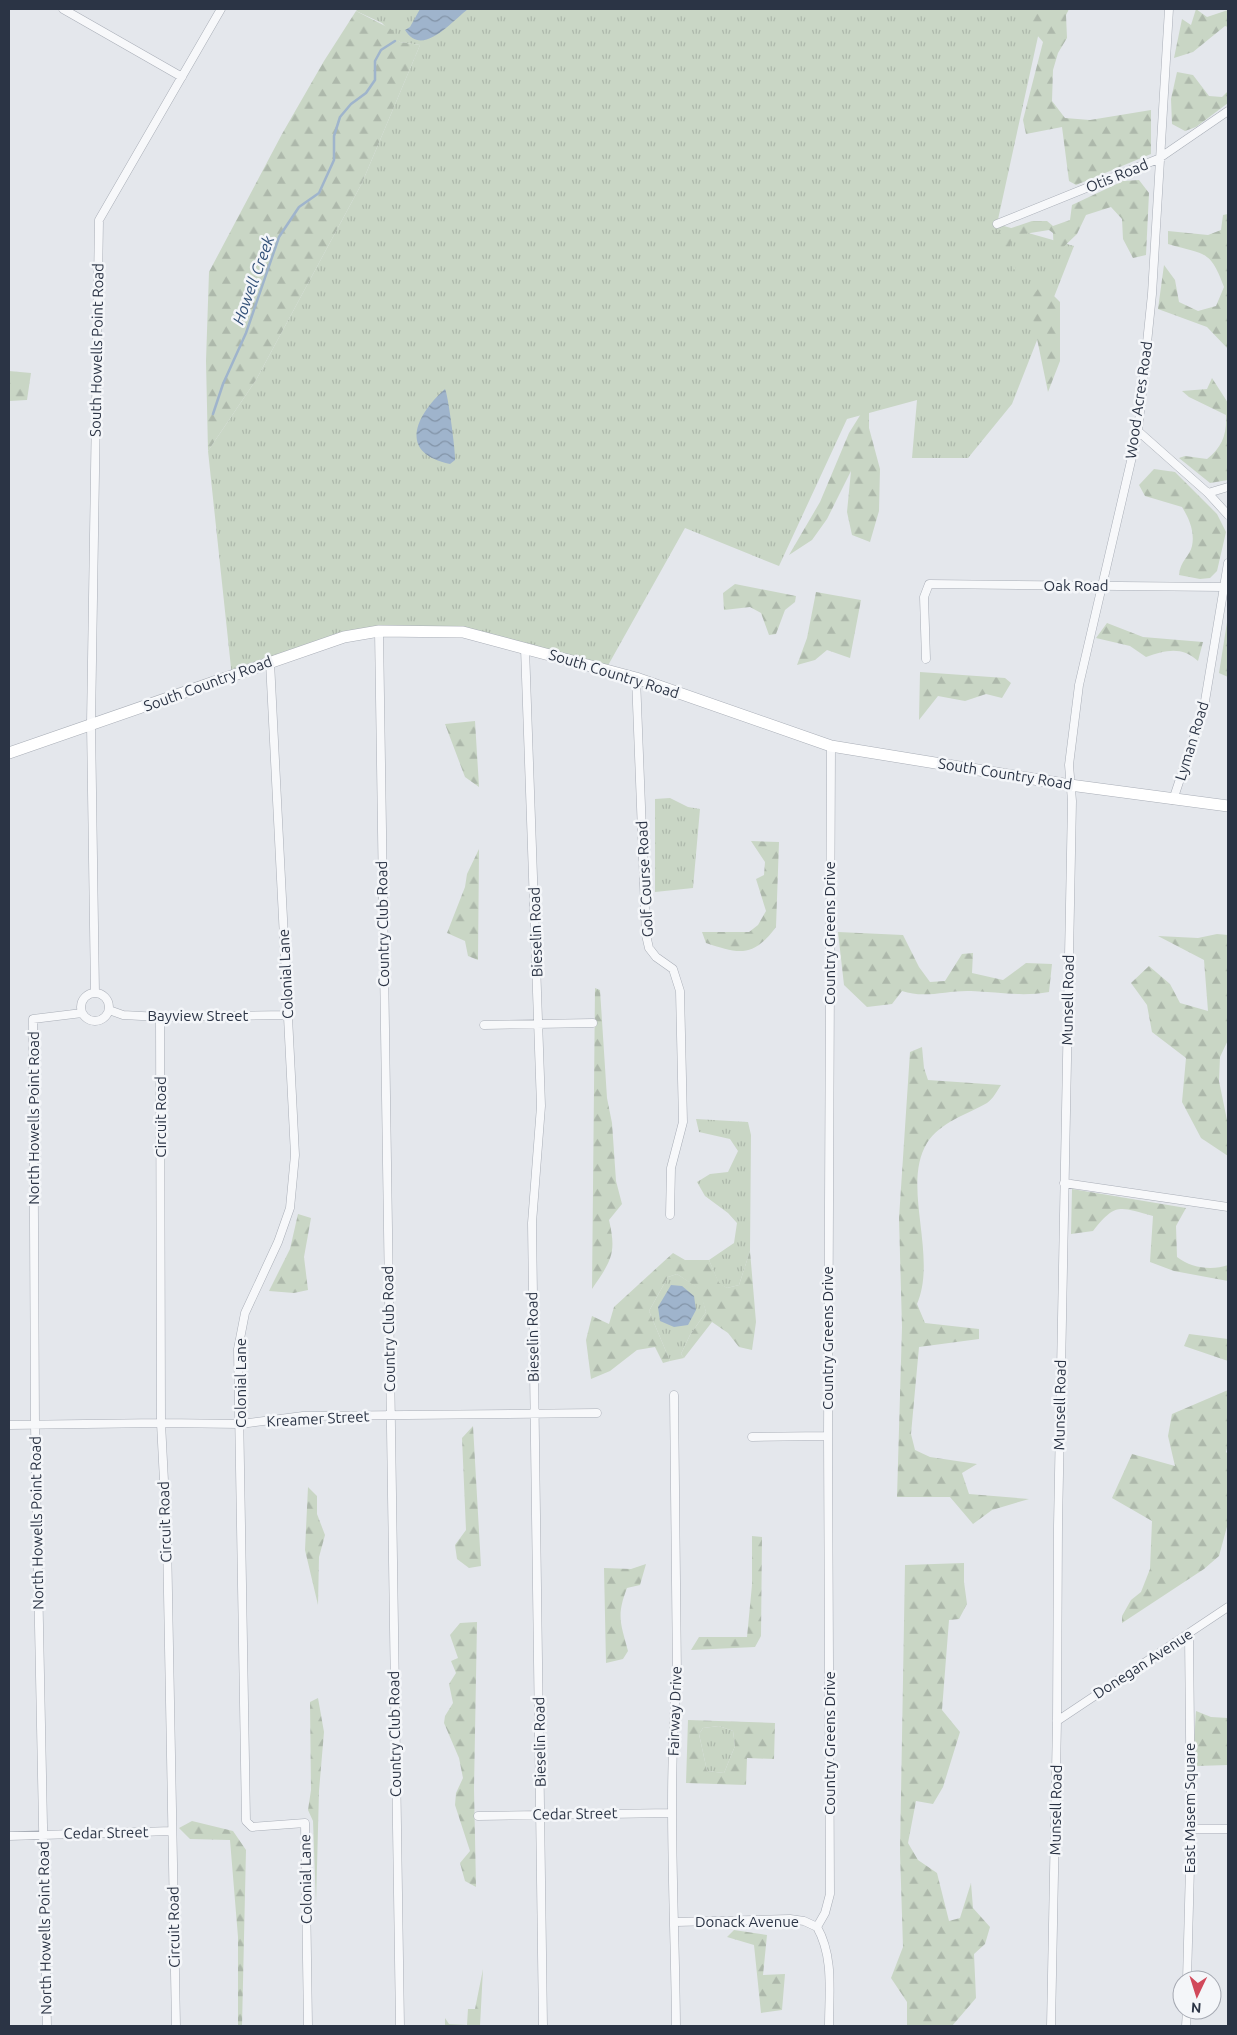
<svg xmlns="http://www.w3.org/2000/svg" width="1237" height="2035" viewBox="0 0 1237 2035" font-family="Ubuntu,sans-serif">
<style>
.grass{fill:url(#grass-tufts)}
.forest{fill:url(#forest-firs);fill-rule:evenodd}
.water{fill:url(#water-waves)}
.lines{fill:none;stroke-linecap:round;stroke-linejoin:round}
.stream{stroke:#9fb4cc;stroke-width:2.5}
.street-casing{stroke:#a9aeb7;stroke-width:9}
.secondary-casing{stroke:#a9aeb7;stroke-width:12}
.street{stroke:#f7f8fa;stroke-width:8}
.secondary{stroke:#fff;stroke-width:11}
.labels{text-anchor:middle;stroke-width:5;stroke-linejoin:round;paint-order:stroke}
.street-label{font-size:15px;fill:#2b3445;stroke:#f4f6f9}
.water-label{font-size:16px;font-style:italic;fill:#34527a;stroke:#f4f6f9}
</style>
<defs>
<pattern id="grass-tufts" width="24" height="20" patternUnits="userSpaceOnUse" patternTransform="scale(1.25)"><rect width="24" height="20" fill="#c9d6c5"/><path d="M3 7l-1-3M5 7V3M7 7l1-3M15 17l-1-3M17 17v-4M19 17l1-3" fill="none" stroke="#adb8ab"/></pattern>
<pattern id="forest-firs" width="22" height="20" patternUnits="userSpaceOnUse" patternTransform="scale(1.25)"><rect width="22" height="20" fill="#c9d6c5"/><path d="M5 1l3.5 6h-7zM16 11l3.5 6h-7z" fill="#adb8ab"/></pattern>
<pattern id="water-waves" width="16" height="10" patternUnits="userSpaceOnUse" patternTransform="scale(1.25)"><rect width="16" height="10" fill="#9fb4cc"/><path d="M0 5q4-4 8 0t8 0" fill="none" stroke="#8293a7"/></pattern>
</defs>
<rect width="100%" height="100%" fill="#e4e7ec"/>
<path class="grass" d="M358,9H1044L997,224L1074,246L1012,404L968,458H912L917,400L847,419L779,566L685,528L606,669L463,632L379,631L232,677L208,451L256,380L362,183L420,45L400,42L382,23L356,11Z
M670,798L688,807L700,809L693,888L655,892V799Z
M696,1119L748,1122L751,1135L750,1251L739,1285L727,1288L719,1284L709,1260L734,1243L737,1223L728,1213L705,1196L697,1182L710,1174L728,1172L738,1151L730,1139L699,1132Z
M677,1274L700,1289L706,1312L690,1335L681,1354L684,1358L670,1361L649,1311L668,1277Z
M719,1726L733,1731L735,1746L724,1773L707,1771L699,1734L703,1728Z"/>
<path class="forest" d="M1030,9H1069L1066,15L1067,38L1058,53L1053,70L1052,101L1065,118L1090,120L1151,110V154L1076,185L1069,181L1062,127L1026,134L1023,120L1043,42L1031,28Z
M1196,9L1207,17L1228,10V27L1225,26L1193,52L1174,58L1182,19L1191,25Z
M356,11L391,29L400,42L420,45L362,183L256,380L208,451L206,361L209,272L282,134L324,61Z
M1177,72L1193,75L1209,96L1222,97L1228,91V103L1196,127L1185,131L1172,124L1171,99Z
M1139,180L1149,193L1146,255L1133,258L1123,239L1122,219L1111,207L1086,215L1077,234L1054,256L1053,233L1049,230L1012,236L1010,247L1017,274L994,234L1032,221H1047L1053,226L1070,220L1072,205L1123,181Z
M1228,214V349L1207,327L1158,309L1164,265L1175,280L1179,302L1198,311L1216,306L1224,287C1210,249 1205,255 1168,244V231L1208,235L1221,230L1223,215Z
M1042,284L1060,302V361L1048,392L1029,300Z
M9,371L31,373L27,400L9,401Z
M1212,378L1228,403V480L1210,483L1179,458L1185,456L1207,459C1222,447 1227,435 1226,415L1189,397L1182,391L1207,389Z
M869,401V428L880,469L879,511L870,542L852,535L847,512L851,471L827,519L812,540L789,555L820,502L849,433Z
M1154,469L1175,472L1217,514L1226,532L1217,571L1210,578L1200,579L1179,575C1180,561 1190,556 1192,546C1195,532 1189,518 1182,507L1145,496L1139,485Z
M735,584L796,596L795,602L785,610L776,634L769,635L761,613L750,607L724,610L723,593Z
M816,592L861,600L850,658L827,650L815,660L797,665L807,638Z
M1228,616V677L1219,673Z
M1107,623L1143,637L1203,642L1198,661C1182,646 1166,650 1146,657L1130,646L1096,638Z
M920,672L1005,678L1011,683L1002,698L986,694L965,701L938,696L919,720Z
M475,721L479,787L465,777L445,724Z
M751,841L779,842L776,927C753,958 739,954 706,943L702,932H749L758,925L766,911L756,879L764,875L765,862Z
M479,849L478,960L468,956L465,941L447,933L465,887L467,874Z
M838,932L903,935L919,967L930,982L945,981L962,954L973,953L972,973L1003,980L1026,963L1052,964L1049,992C1021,997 999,992 971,991C947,990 925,999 902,991L892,1004L867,1007L844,985Z
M1217,934L1228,935V1040L1220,1057L1219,1081L1228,1125V1156L1201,1138L1182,1102L1186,1058L1152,1032L1147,1005L1131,983L1149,966L1170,984L1180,1003L1208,1011L1204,960L1158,936L1198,938Z
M595,988L600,990L607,1098L612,1123L616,1181L622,1204L609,1220C617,1254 611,1261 592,1289Z
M922,1047L924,1068L928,1080L1001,1085C997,1091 993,1099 987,1103C968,1114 940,1122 927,1143C901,1186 938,1255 917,1304L925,1323L979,1329V1339L919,1347L911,1434L915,1450L930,1457L977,1464L962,1473L969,1494L1029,1499L992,1510L973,1524L950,1497H897L902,1327L899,1218L910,1052Z
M1072,1189L1186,1208L1176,1226L1177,1257C1191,1268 1212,1271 1228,1265V1281L1174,1271L1150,1262L1153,1216C1119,1207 1116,1202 1093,1231L1071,1234Z
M298,1214L311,1218L304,1257L308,1290L294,1293L269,1291L290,1249Z
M750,1251L756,1322L752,1350L739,1347L728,1333L712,1322L684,1358L681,1354L690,1335L706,1312L699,1289L677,1274L668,1277L649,1311L670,1361L663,1363L655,1347L637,1350L610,1371L591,1379L586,1340L592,1316L609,1324L614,1307L673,1253L685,1260H709L719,1283L727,1288L739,1285Z
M1189,1334L1228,1339V1361L1184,1346Z
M1228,1390V1445L1226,1452L1228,1454V1523L1219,1556L1204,1569L1122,1623V1616L1131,1600L1141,1592L1150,1569L1152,1521L1112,1498L1132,1454L1175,1466L1168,1436L1172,1414Z
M473,1426L481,1566L469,1568L457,1559L455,1545L466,1530L462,1438Z
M308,1487L317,1496V1514L325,1535L319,1557L318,1605L305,1550Z
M752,1536L762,1537L761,1636L755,1647L691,1650L699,1637H747L752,1585Z
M964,1563V1582L967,1604L959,1619L949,1620L942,1710L960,1732L943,1787L933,1804L916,1801L908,1843L918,1860L937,1873L949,1921L960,1918L971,1883L973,1908L990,1927L985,1944L974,1954L976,1998L952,2026H907V2002L891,1978L903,1947L900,1852L905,1565Z
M646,1564L640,1585L627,1588C616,1616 621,1624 628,1651L623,1659L606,1663L604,1568L631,1569Z
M477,1622L474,1789L476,1887L465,1881L460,1863L470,1851L455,1805L456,1793L463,1778L459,1758L444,1723L445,1716L453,1703L449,1684L456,1673L451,1661L458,1658L450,1635L460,1623Z
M318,1698L324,1732L319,1791L316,1905L313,1821L308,1810L311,1790L310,1702Z
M1196,1711L1211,1717L1228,1718V1765L1197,1766L1193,1759Z
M688,1720L775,1723L774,1759L747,1758L746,1785L686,1783ZM719,1726L733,1731L735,1746L724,1773L707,1771L699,1734L703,1728Z
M192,1821L233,1831L246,1850L242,2026H238V1937L230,1840L190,1839L179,1828Z
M734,1930L767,1935L763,1975L785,1974L782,2010L761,2013L754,1945L727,1937Z
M483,1969L480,2026H445V2018L449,2024L467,2025L468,2009H475Z"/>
<path class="water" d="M420,9H468C451,22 422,58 405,30L410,27Z
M445,389C448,394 456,454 455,460L450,464C397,453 416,415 445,389Z
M671,1285L682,1286L694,1296L696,1310L688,1325L674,1327L660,1321L658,1307Z"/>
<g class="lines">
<path class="stream" d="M213,414L223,384L246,333L279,237L299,207L319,193L334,160V136L340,117L351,104L366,93L375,80V61L381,50L395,41"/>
<defs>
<path id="street" d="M63,9L182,77
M997,224L1158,159L1228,111
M1138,431L1208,493L1228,515
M1208,493L1228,487
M379,631L400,2026
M525,648L541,1106L532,1223L543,2026
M926,659L924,597L929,584L1224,587
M270,662L295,1155L290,1208L278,1242L245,1313L238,1349L246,1821L252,1827L305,1823L308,2026
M636,678L646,935L649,948L656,957L673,969L680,991L683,1122L671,1168L670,1215
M1173,800L1204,707L1228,563
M81 1007a14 14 0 1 1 28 0a14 14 0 1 1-28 0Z
M95,993L91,724L99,220L221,9
M109,1010L123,1015L160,1017L289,1015
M160,1017L161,1423L167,1539L176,2026
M484,1025L593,1023
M1064,1183L1228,1207
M674,1395L677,1675C667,1792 675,1909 676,2026
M9,1425L161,1423L241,1424L303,1416L597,1413
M752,1437L828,1436
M1057,1721L1228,1607
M478,1816L672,1813
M1191,1829H1228
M9,1836L172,1831
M676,1922L790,1919L804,1921L817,1927
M817,1927L825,1913L830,1894L828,1436L831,746
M817,1927C834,1957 829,1992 829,2026
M1187,1980L1191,1829L1189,1635
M47,2026L35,1425L33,1019L82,1013
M1051,2026L1057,1721L1058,1526L1072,801L1069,765L1079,685L1138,431L1152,294L1169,9
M1186,2026L1187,2010"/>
<path id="secondary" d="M9,753L344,637L379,631L463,632L636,678L831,746L1070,785L1228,806"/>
</defs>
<use href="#street" class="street-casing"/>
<use href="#secondary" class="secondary-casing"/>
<use href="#street" class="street"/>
<use href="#secondary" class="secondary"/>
</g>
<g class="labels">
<g class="street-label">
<text transform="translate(1117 176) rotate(-22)" y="5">Otis Road</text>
<text transform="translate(97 350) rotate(-89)" y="5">South Howells Point Road</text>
<text transform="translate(1139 400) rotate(-82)" y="5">Wood Acres Road</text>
<text x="1076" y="591">Oak Road</text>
<text transform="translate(614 674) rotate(17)" y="5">South Country Road</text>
<text transform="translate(208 684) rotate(-20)" y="5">South Country Road</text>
<text transform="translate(1192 741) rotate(-73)" y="5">Lyman Road</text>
<text transform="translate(1005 774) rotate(9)" y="5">South Country Road</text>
<text transform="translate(645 879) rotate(-93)" y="5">Golf Course Road</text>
<text transform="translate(383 924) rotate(-91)" y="5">Country Club Road</text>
<text transform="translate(536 932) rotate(-92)" y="5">Bieselin Road</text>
<text transform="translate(830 933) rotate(-90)" y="5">Country Greens Drive</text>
<text transform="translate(286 974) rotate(-93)" y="5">Colonial Lane</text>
<text transform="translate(1068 1000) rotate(-89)" y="5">Munsell Road</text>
<text x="198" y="1021">Bayview Street</text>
<text transform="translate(161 1117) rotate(-90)" y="5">Circuit Road</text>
<text transform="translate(34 1118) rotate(-90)" y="5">North Howells Point Road</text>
<text transform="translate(389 1329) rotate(-91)" y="5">Country Club Road</text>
<text transform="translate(533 1337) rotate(-91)" y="5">Bieselin Road</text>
<text transform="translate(828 1338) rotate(-90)" y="5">Country Greens Drive</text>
<text transform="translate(241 1383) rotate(-90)" y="5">Colonial Lane</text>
<text transform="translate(1060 1405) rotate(-89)" y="5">Munsell Road</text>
<text transform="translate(318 1419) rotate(-3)" y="5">Kreamer Street</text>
<text transform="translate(165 1522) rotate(-92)" y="5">Circuit Road</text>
<text transform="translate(37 1523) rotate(-91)" y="5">North Howells Point Road</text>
<text transform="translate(1143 1664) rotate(-33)" y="5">Donegan Avenue</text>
<text transform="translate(675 1711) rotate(-88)" y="5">Fairway Drive</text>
<text transform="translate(395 1734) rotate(-91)" y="5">Country Club Road</text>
<text transform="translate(540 1742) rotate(-91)" y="5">Bieselin Road</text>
<text transform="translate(830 1743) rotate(-90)" y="5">Country Greens Drive</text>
<text transform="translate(1190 1808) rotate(-90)" y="5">East Masem Square</text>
<text transform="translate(1056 1810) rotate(-89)" y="5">Munsell Road</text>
<text transform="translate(575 1814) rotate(-1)" y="5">Cedar Street</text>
<text transform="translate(106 1833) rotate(-1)" y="5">Cedar Street</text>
<text transform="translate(306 1879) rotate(-91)" y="5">Colonial Lane</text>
<text x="747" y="1927">Donack Avenue</text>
<text transform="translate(174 1927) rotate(-91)" y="5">Circuit Road</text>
<text transform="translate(45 1928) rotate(-91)" y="5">North Howells Point Road</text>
</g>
<g class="water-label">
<text transform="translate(253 280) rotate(-70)" y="6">Howell Creek</text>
</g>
</g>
<rect width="1237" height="2035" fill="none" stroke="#2b3445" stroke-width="20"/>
<g transform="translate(1197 1995) rotate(184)"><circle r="24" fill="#f4f6f9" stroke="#a4a8b1"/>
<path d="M0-4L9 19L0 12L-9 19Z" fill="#d1495b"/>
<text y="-8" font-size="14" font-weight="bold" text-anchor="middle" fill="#2b3445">N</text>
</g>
</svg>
